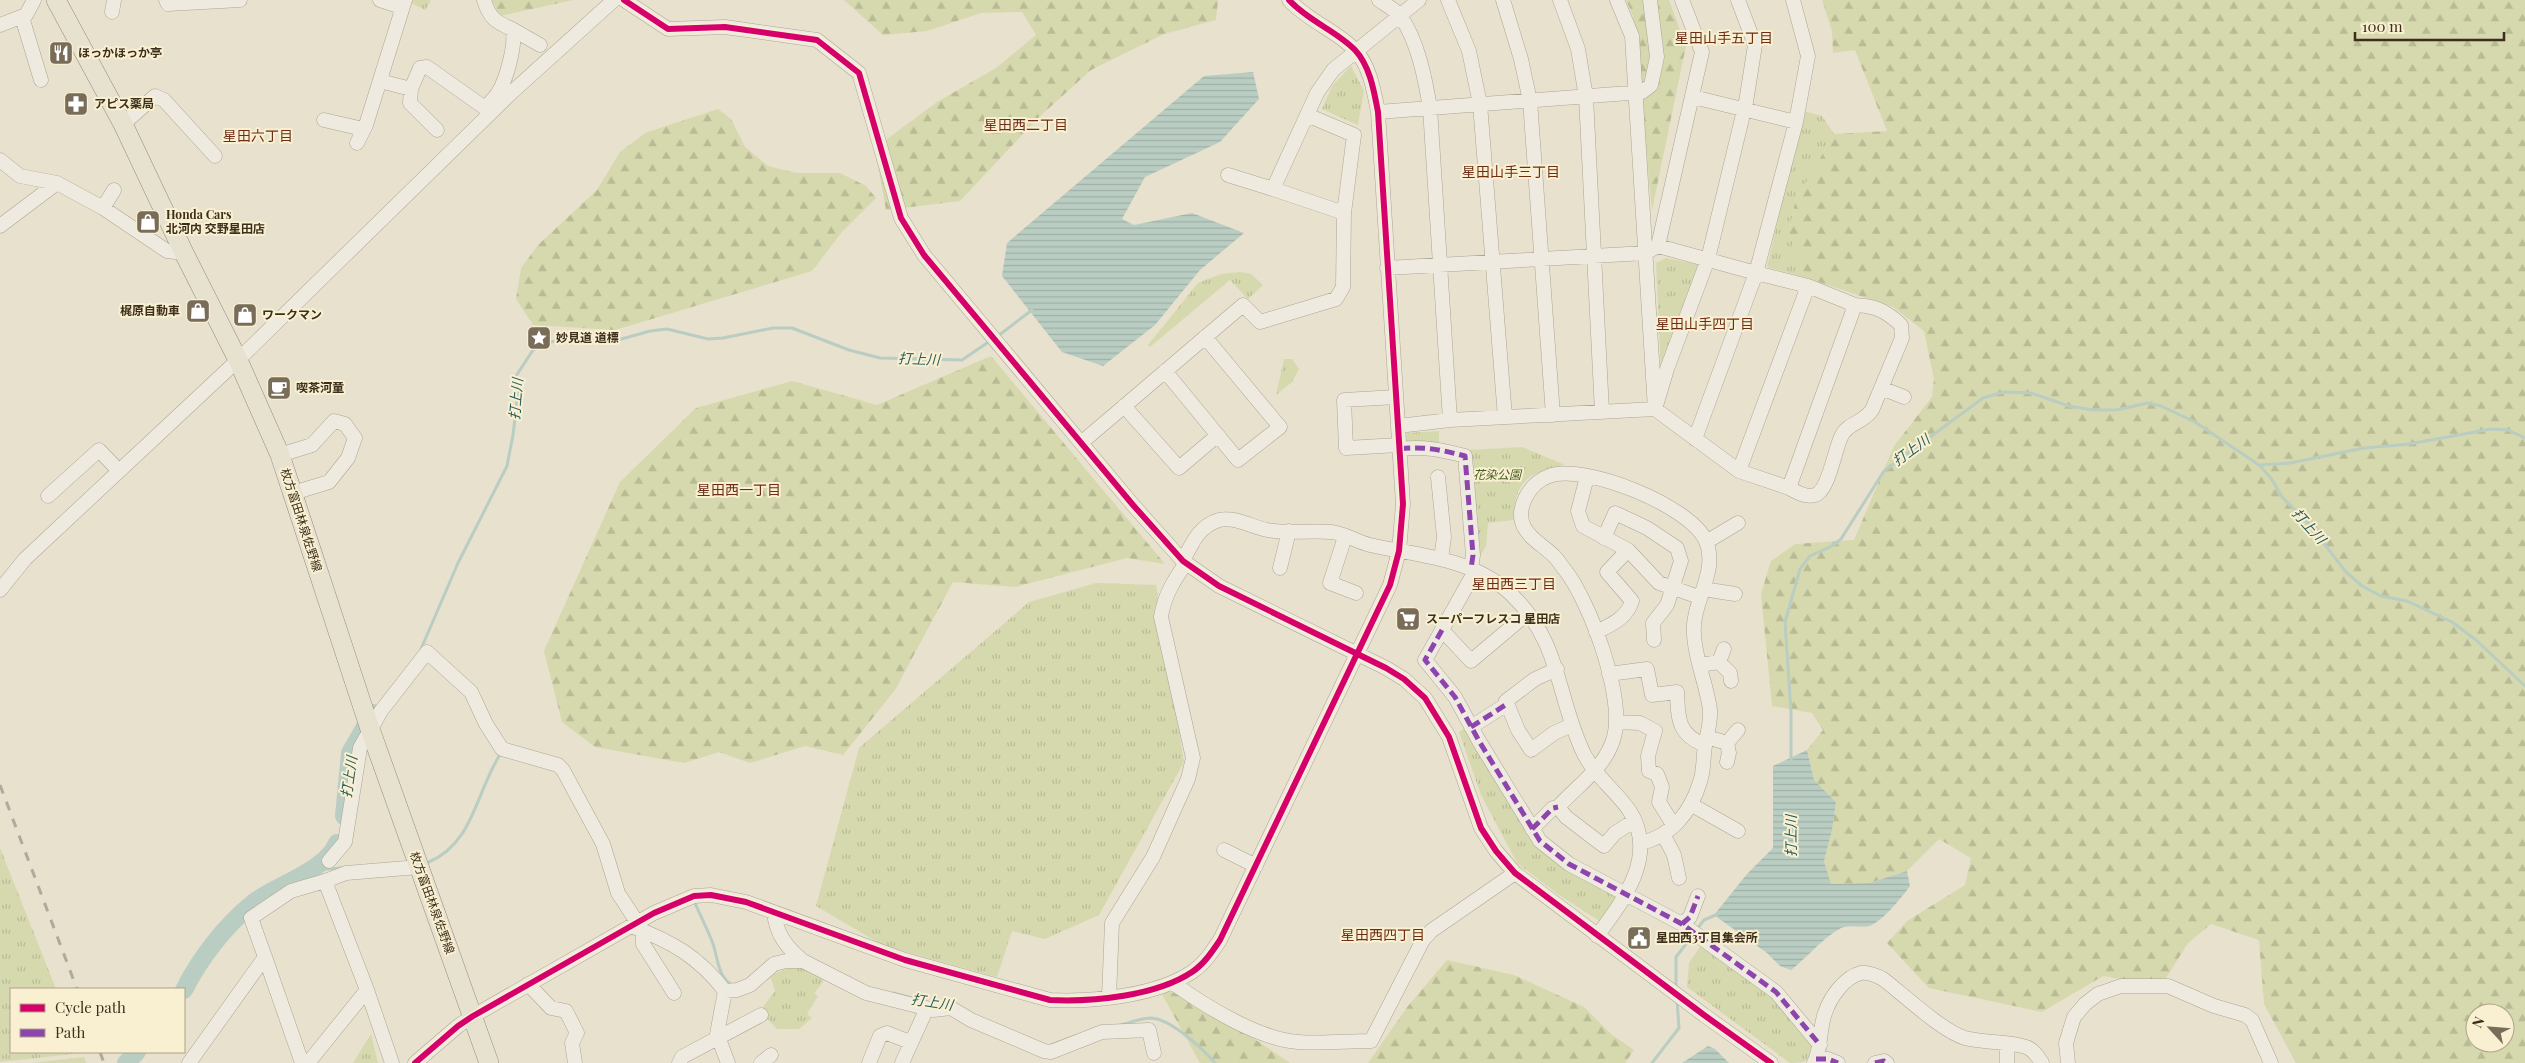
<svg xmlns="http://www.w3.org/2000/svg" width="2525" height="1063" viewBox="0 0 2525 1063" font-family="'Playfair Display','Noto Sans JP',serif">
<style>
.grass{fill:url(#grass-tufts)}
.forest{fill:url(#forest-firs);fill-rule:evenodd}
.water{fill:url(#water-rules)}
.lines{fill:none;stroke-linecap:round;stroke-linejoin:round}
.stream{stroke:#b9cdc2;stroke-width:3}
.river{stroke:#b9cdc2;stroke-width:18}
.minor-casing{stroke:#ada596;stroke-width:15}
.major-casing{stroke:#928b7d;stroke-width:20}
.minor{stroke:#efeadf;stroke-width:14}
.major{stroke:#e7e1d0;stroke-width:19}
.rail{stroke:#aeaaa0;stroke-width:3;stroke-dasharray:9 9;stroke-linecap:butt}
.quiet{stroke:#8e44ad;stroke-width:5;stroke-dasharray:10 5;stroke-linecap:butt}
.cycleway-casing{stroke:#f9f0d2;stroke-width:9}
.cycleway{stroke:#d6006c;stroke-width:6}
.labels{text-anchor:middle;stroke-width:4;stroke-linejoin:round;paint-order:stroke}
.poi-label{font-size:12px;font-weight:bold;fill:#3d2e1c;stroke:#f9f0d2;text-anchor:start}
.park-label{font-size:12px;font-style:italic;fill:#4a5c21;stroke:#f9f0d2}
.street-label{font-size:12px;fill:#3d2e1c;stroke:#f9f0d2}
.neighbourhood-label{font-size:14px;fill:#6f2d17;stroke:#f9f0d2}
.water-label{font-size:14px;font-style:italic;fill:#2a5e5e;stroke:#f9f0d2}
</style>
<defs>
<pattern id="grass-tufts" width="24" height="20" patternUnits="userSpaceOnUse" patternTransform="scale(1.25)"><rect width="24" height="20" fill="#d6d9ae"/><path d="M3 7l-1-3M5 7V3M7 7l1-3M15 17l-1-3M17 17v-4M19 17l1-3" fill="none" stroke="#b9bb95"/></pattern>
<pattern id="forest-firs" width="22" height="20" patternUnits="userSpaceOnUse" patternTransform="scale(1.25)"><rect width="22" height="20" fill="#d6d9ae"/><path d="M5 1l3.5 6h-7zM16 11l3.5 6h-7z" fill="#b9bb95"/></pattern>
<pattern id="water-rules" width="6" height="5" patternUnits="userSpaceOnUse" patternTransform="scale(1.25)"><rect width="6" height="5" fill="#b9cdc2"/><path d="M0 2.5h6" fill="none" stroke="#a0b0a6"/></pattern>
</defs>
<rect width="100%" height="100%" fill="#e8e1cd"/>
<path class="grass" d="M412,0H429L431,1L425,10L411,3Z
M1351,66L1364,91L1358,125L1322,109L1332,86Z
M1803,111L1822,116L1834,134L1795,202L1789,232L1804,277L1767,267Z
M1666,258L1700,265L1661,373L1656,263Z
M1241,272L1251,274L1263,285L1248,299L1230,280L1150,347L1148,345L1198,283L1221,274Z
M1284,359H1292L1299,369L1292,382L1276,395Z
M1439,431V445L1407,444L1406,433Z
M1522,447L1565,465C1529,472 1514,480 1514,520L1488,523L1486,546L1477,561L1468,450Z
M1096,583L1156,585L1184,762L1099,915L1045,939L1012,931L997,977L884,946L816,906L859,748L1029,602Z
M1468,726L1528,830L1619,895L1601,922L1559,895L1517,863L1481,795L1459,732Z
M0,848L56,989H11V1052L82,1053L0,1062Z
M1702,944L1775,994L1814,1041C1809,1060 1811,1063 1790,1063L1687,987L1689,963Z
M799,966L823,976V982L814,993L818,996L807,1014L812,1018L799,1029H777L766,1017L763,1007L775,991L770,976L789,967Z
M371,1034L378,1063H353Z
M84,1057L86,1063H31Z"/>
<path class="forest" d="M492,0H573L500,16Z
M844,0H1218L1216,20L1164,34L1091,70L1038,118L960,201L886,210L876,156L883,142L937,102L996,68L1036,35L1022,12L981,13L927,31L883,35Z
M1626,0H1669L1686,46L1652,210L1633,16Z
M1822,0H2525V1063H2296L2264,1004L2259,940L2211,924L2188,943L2161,986L2103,976L2042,1012L1929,988L1887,943L1907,921L1965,885L1971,858L1939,839L1907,871L1869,883L1831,884L1824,861L1832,830L1836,802L1814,780L1807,750L1823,730L1812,713L1772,706L1761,594L1771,561L1795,544L1854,540L1894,446L1932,397L1934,379L1924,331L1893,307L1804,277L1789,232L1795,202L1834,134L1887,131L1855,50L1833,53L1832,31ZM2475,1013H2505V1043H2475Z
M718,109L731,119L745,147L768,166L796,173H840L866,186L876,198L842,232L812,271L615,330L533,325L516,299L521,268L539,244L597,190L620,152L645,133Z
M991,356L1165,564L1127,558L1015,587L953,582L895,690L843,755L805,746L750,763L719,752L684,763L595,747L562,722L544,651L620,482L696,408L792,381L877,405Z
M1447,960L1514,975L1584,1007L1611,1034L1634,1050L1625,1063H1368L1408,1006Z
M1158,987L1201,1003L1290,1063H1200Z"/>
<path class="water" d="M1253,72L1259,99L1220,142L1145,177L1122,219L1134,225L1192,213L1244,233L1200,270L1155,325L1103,366L1062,352L1002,276L1007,243L1204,76Z
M1807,750L1814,780L1836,802L1832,830L1824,861L1831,884L1869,883L1907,871L1910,886C1903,896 1881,923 1869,926C1860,928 1849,924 1841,928C1821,939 1809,956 1791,970L1780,966L1767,953L1714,915L1747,874L1773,848V766Z
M1708,1046L1715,1049L1729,1063H1682Z"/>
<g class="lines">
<path class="stream" d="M998,336L1032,310
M2259,465L2290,463L2364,448L2409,444L2491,429L2508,430L2525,438
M421,649L458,563L507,466L513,435L518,393L516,376L533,350L542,344L560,340L611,342L650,331L667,329L708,339L723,338L773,328H792L849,350L880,358L962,360L990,341
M1791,761V712L1785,622L1800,569L1810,556L1832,546L1841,539L1884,471L1983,398L2004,392L2031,393L2069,406L2093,410H2116L2148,403L2161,406L2195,422L2259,465L2271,478L2282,497L2308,523L2346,572L2362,586L2381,596L2407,601L2452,622L2476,640L2525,686
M429,862C474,843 476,791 501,753
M311,870L342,868
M694,901C700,915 708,930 713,944C718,958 718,979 733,985
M1697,929L1704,920L1718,914
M1676,989V957L1692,936
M893,993L916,999
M1120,1025C1129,1023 1141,1018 1151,1018C1171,1019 1202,1048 1215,1063
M1046,1047L1075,1036
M1652,1063L1679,1028L1677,1000"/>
<path class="river" d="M344,816L350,753L373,713
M184,990C200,958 225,926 253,903C276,885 326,871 337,843
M126,1063L137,1052"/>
<defs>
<path id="minor" d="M166,0L168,4L240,0
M380,0L402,7
M484,0C489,17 495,22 512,29C517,43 506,80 498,93C495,98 489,103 485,108L486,110
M624,0L668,29L725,27L817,40L859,73L901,218L924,255L1133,505L1183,561L1219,586L1386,668L1404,679L1425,698L1449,737L1481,828L1496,851L1515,873L1704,1015L1771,1063
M1379,0C1386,5 1396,10 1401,17C1418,42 1425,78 1430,108L1450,420
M1448,0L1469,51L1480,104L1505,417
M1503,0L1521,59L1530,101L1553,415
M1560,0L1578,49L1586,97L1602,412
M112,12L114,0
M22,17L41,80
M0,25L26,15L34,0
M512,29L540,45
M380,81L411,89L410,103L437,130
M411,89L420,68L427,67L485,108
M1693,97L1796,122
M1378,112L1642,92L1651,85L1657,57L1650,0
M1307,115L1354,135L1344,213
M324,120L363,129
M123,124L155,96L164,100L215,156
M357,143L366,125L405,0
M0,160L20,176L57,183L103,208L167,251L184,253
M1228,175L1273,189
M103,208L114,190
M0,226L57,183
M1658,246L1702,52L1682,0
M1387,268L1645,253L1658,246L1756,273L1796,122L1808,56L1793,0
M1165,371L1238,460L1280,427L1205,337
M1881,388L1904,397
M1396,397L1344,400L1346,448L1399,445
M1124,406L1179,468L1218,435
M1398,426L1450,420L1655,409L1632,36L1617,0
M1695,439L1756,273L1808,286L1855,305L1789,488L1739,471L1655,409L1667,369L1708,259L1746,102L1755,45L1738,0
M1081,443L1243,305L1260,322L1336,299L1343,287L1344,213L1273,189L1317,93L1333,70L1419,0
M1400,449C1424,446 1442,450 1465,456L1473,555L1471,569
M280,455L312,445L334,421L345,424L355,438L348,458L329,482L293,493
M1739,471L1808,286
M1438,477L1444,537L1441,559
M1587,477L1578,511L1583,526L1628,550L1659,583L1699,597
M1789,488C1796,492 1807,498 1815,495C1829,491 1835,447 1842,435C1848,423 1863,423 1872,410L1902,338L1901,325C1886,311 1876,306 1855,305
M48,496L99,450L119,471
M1345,537L1330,583L1356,593
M1604,538L1615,513L1647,528L1677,548L1681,561L1667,605L1653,623L1654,640
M1706,542L1738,523
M1183,561C1192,543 1199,526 1219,520C1234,516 1252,527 1267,530C1287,534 1310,530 1331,532C1344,533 1357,542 1370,545C1419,556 1473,558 1511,594C1562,643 1556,696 1584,754C1595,776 1615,790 1629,810C1659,855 1623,901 1597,936
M1280,568L1289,531
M1475,571L1442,630L1471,661L1528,613
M1703,589L1735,594
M0,590L25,559L238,360L511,93L614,0
M1442,630L1425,660L1455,697L1479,741L1540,841L1569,864L1682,924L1776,992L1820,1045
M1596,632C1611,625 1627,618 1632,601L1607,572L1628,550
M1719,662L1730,673L1731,681
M1700,665L1719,662L1724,649
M1557,669L1535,679L1506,701L1518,730L1531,750L1554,733L1572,725
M1609,674L1647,669L1652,695L1677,692C1678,719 1678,735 1705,745
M1616,722L1640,723L1655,731L1648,756L1649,771L1657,774L1662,787L1659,802L1674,826
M1471,727L1507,704
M1707,737L1727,743L1738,730
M1727,762L1729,753L1727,743
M1692,805L1738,831
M1634,821L1615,833L1604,846L1566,817L1558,807C1579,784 1606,767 1614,737C1625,697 1590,602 1565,570C1561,565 1558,560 1554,556C1544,546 1531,540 1524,527C1515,509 1529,483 1549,476C1584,463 1691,506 1706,541C1719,572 1691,603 1694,634C1695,660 1707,685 1710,710C1711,722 1707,735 1705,746C1703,758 1704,771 1700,782C1691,812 1671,837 1640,843
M1532,829L1553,808L1558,807
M1663,834L1674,855L1679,878
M1224,850L1256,866
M329,861L345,842L360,748L381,711L427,652L471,692L486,724L502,749L558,765L563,770L603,844L618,893L637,922
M774,912C776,934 787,948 803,961
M1682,924L1690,917L1698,896
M631,926C672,942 698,956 725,991L717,1034L728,1063
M643,931V944L674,993
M265,957L302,1063
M1173,983C1205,1006 1258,1039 1298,1042C1322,1044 1347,1041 1371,1041L1423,940L1431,931L1515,873
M528,984L551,1008L566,1011L577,1033L572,1043L575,1063
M725,991L737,990L750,985L774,964L786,961H803L866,993L933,1010L951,1008L971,1020L1044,1051L1051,1052L1102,1032L1149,1030L1154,1053
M1109,997L1112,923L1153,857L1188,779L1193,758L1161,617C1164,596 1174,580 1186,563
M2007,1044V1063
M1816,1059H1828L1838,1063
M189,1063L265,957L251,918L291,891L325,881
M308,1063L367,990
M392,1063L367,990L325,881L346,873L419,867
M415,1063L458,1026L473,1016L654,913L694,896L711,895L746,902L905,960L1050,1000C1093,1002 1156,996 1192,972C1204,964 1212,952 1220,940L1390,585L1399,551L1403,504L1378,112C1374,91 1370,66 1355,50C1337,31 1308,21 1289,0
M679,1063L682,1057L761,1015
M761,1063L771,1055
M869,1063L880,1036L887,1033L910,1042
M902,1063L927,1008
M1814,1063C1822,1047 1819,1029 1825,1013C1830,998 1844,977 1861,973C1868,972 1877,976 1883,979C1904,995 1942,1031 1965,1038C1984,1043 2009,1041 2026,1047C2033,1049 2038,1057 2042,1063
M1875,1063L1884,1061L1887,1063
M2068,1063L2066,1043L2074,1017L2085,1004L2098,994L2121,986H2168L2214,1006L2245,1015L2252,1020L2271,1063"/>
<path id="major" d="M56,0L123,124L184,253L238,360L280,455L370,729L489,1063"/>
</defs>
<use href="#minor" class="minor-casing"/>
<use href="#major" class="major-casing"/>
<use href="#minor" class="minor"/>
<use href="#major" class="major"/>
<path class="rail" d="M0,785L77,989
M100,1052L104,1063"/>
<path class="quiet" d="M1400,449C1424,446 1442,450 1465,456L1473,555L1471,569
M1442,630L1425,660L1455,697L1479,741L1540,841L1569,864L1682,924L1776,992L1820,1045
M1471,727L1507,704
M1532,829L1553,808L1558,807
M1682,924L1690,917L1698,896
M1816,1059H1828L1838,1063
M1875,1063L1884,1061L1887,1063"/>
<defs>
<path id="cycleway" d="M624,0L668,29L725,27L817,40L859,73L901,218L924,255L1133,505L1183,561L1219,586L1386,668L1404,679L1425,698L1449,737L1481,828L1496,851L1515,873L1704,1015L1771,1063
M415,1063L458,1026L473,1016L654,913L694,896L711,895L746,902L905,960L1050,1000C1093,1002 1156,996 1192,972C1204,964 1212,952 1220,940L1390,585L1399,551L1403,504L1378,112C1374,91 1370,66 1355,50C1337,31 1308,21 1289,0"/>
</defs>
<use href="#cycleway" class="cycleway-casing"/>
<use href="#cycleway" class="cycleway"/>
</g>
<defs>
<symbol id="restaurant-square" viewBox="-11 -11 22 22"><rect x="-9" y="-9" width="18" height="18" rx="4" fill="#796d5a" stroke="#f9f0d2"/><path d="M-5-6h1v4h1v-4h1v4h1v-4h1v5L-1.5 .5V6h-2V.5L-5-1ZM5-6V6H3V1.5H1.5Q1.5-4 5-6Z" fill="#fff"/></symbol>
<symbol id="pharmacy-square" viewBox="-11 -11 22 22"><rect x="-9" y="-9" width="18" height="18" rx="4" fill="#796d5a" stroke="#f9f0d2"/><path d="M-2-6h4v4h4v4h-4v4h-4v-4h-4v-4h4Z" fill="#fff"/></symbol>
<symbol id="shop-square" viewBox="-11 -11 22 22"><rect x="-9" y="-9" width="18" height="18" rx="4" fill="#796d5a" stroke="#f9f0d2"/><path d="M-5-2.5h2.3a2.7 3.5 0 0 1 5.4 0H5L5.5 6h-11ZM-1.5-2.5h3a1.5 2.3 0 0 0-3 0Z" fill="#fff"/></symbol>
<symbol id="sight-square" viewBox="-11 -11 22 22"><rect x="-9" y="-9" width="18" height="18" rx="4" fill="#796d5a" stroke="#f9f0d2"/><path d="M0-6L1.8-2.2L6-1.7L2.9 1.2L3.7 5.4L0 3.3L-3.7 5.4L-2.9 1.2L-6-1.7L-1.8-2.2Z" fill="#fff"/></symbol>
<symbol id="cafe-square" viewBox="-11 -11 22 22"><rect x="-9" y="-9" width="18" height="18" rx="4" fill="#796d5a" stroke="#f9f0d2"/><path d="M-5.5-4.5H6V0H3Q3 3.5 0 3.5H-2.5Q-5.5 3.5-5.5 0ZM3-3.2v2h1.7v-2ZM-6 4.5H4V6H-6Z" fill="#fff"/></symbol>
<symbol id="supermarket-square" viewBox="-11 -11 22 22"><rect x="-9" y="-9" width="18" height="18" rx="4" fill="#796d5a" stroke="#f9f0d2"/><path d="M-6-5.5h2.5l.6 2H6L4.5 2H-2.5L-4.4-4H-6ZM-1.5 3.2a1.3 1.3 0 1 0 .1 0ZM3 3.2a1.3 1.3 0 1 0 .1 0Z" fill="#fff"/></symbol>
<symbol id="civic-square" viewBox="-11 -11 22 22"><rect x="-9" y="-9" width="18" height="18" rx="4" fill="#796d5a" stroke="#f9f0d2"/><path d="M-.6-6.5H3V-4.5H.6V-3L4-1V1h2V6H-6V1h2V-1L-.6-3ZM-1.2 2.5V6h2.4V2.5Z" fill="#fff"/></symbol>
</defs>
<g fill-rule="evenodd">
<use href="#restaurant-square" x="47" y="39" width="28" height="28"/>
<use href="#pharmacy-square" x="62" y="90" width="28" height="28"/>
<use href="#shop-square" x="134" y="208" width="28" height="28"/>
<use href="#shop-square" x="184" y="297" width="28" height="28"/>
<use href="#shop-square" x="231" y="301" width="28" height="28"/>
<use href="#sight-square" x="525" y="324" width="28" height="28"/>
<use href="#cafe-square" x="265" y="374" width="28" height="28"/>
<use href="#supermarket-square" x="1394" y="605" width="28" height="28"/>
<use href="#civic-square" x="1625" y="924" width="28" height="28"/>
</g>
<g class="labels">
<g class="poi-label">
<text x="78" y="57">ほっかほっか亭</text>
<text x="94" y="108">アピス薬局</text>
<text x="166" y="219">Honda Cars<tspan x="166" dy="14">北河内 交野星田店</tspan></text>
<text x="180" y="315" text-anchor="end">梶原自動車</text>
<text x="262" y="319">ワークマン</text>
<text x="556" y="342">妙見道 道標</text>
<text x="296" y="392">喫茶河童</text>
<text x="1426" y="623">スーパーフレスコ 星田店</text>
<text x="1656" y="942">星田西3丁目集会所</text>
</g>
<g class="park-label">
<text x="1497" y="479">花染公園</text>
</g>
<g class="street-label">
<text transform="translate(301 520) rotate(72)" y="4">枚方富田林泉佐野線</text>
<text transform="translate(432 903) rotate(70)" y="4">枚方富田林泉佐野線</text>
</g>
<g class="neighbourhood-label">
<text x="1724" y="43">星田山手五丁目</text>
<text x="1026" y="130">星田西二丁目</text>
<text x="258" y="141">星田六丁目</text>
<text x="1511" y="177">星田山手三丁目</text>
<text x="1705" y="329">星田山手四丁目</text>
<text x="739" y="495">星田西一丁目</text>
<text x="1514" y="589">星田西三丁目</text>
<text x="1383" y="940">星田西四丁目</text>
</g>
<g class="water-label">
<text transform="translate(919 359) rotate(2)" y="5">打上川</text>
<text transform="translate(516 399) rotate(-85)" y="5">打上川</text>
<text transform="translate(1911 450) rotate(-36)" y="5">打上川</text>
<text transform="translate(2309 526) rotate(48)" y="5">打上川</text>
<text transform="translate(349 777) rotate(-82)" y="5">打上川</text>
<text transform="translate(1791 836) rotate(-90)" y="5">打上川</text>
<text transform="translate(932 1002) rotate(9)" y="5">打上川</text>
</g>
</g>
<rect x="10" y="988" width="175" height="65" fill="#f9f0d2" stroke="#aea289"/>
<rect x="20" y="1004" width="25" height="8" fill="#d6006c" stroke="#aea289"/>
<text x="55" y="1013" font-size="15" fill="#3d2e1c">Cycle path</text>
<rect x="20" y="1029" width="25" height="8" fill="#8e44ad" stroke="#aea289"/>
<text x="55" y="1038" font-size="15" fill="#3d2e1c">Path</text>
<g transform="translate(2490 1028) rotate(296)"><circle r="24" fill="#f9f0d2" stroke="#aea289"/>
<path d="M0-4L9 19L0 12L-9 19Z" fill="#796d5a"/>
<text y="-8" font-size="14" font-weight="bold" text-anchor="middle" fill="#3d2e1c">N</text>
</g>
<path d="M2355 32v8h149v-8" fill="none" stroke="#3d2e1c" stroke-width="2.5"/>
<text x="2362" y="32" font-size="15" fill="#3d2e1c" stroke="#f9f0d2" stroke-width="4" paint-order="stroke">100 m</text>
</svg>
